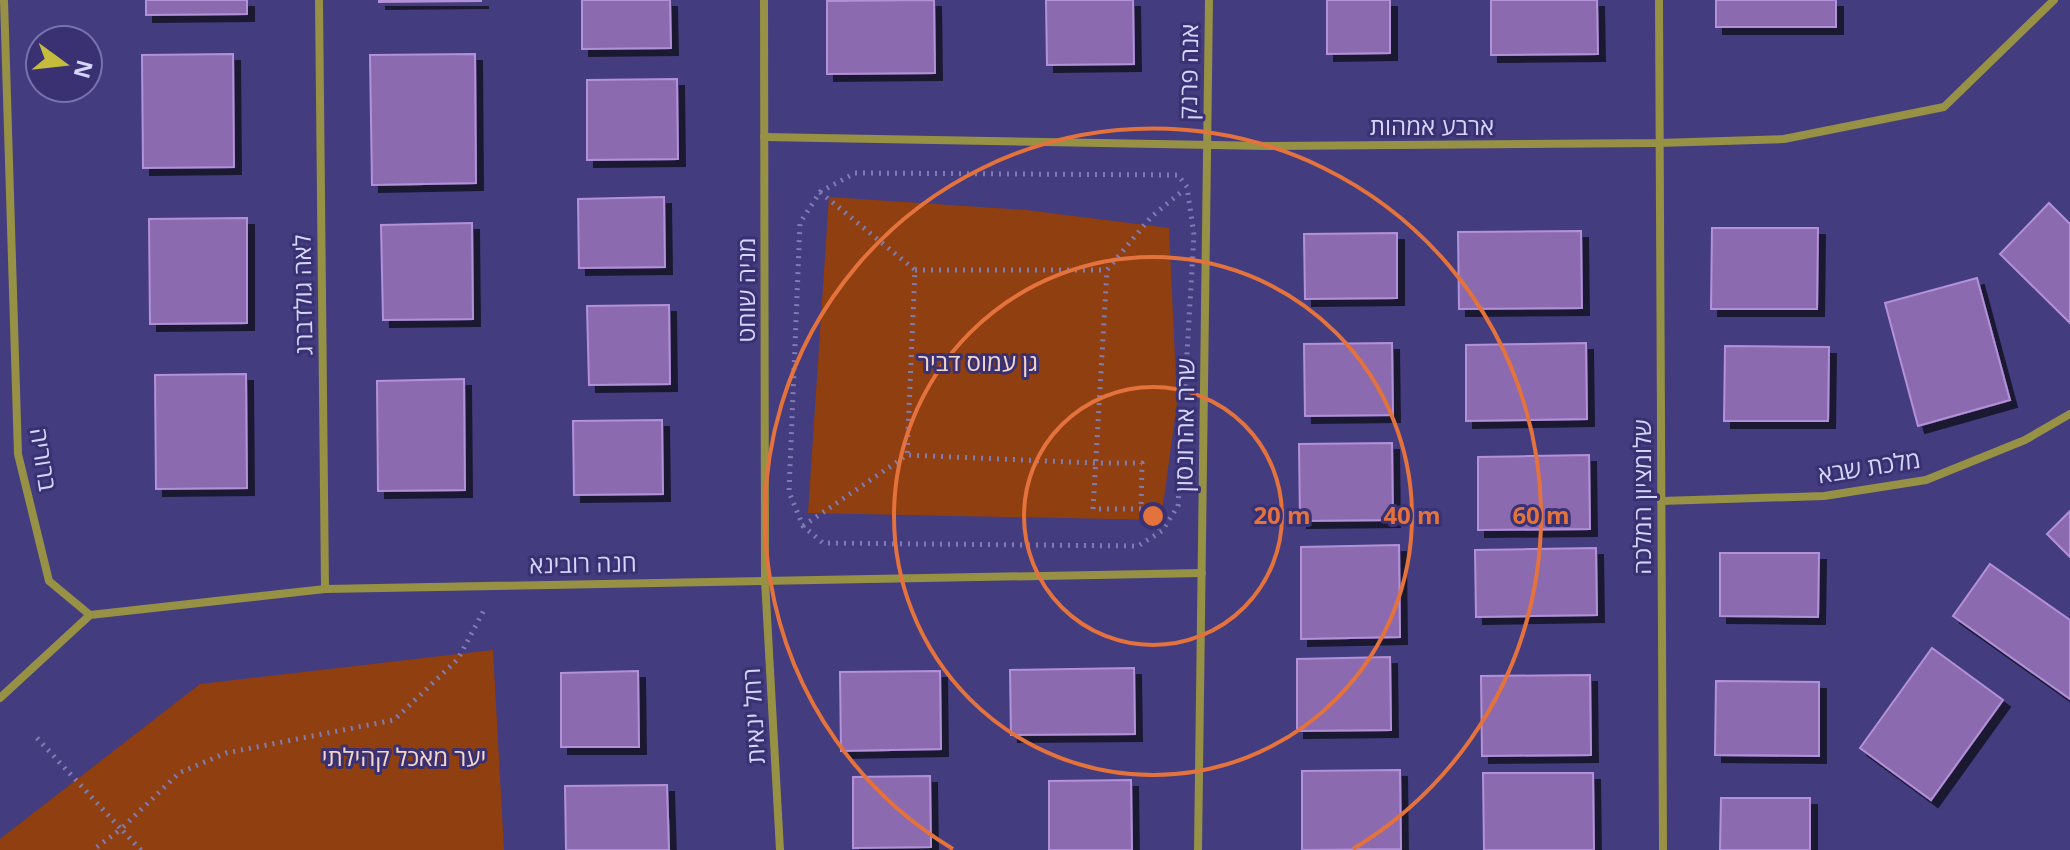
<svg xmlns="http://www.w3.org/2000/svg" width="2070" height="850" viewBox="0 0 2070 850" font-family="'Open Sans','Noto Sans Hebrew',sans-serif">
<style>
.green{fill:#903f10}
.building{fill:#8b6aaf;stroke:#b391d8;stroke-width:2;filter:url(#shadow)}
.lines{fill:none;stroke-linecap:round;stroke-linejoin:round}
.path{stroke:#807cb3;stroke-width:5;stroke-dasharray:2 6;stroke-linecap:butt}
.street{stroke:#969145;stroke-width:8}
.ring{fill:none;stroke:#e4723c;stroke-width:4}
.labels{text-anchor:middle;dominant-baseline:central;stroke-width:6;stroke-linejoin:round;paint-order:stroke}
.street-label{font-size:24px;fill:#d6d6fd;stroke:#393172}
.park-label{font-size:24px;fill:#f3d6c8;stroke:#393172}
.centre{fill:#e4723c;stroke:#393172;stroke-width:4}
.ring-label{font-size:24px;text-anchor:middle;font-weight:bold;fill:#e4723c;stroke:#393172;stroke-width:6;stroke-linejoin:round;paint-order:stroke}
</style>
<defs>
<filter id="shadow"><feDropShadow dx="7" dy="7" stdDeviation="0" flood-color="#0009"/></filter>
</defs>
<rect width="100%" height="100%" fill="#433c7e"/>
<g class="green">
<polygon points="829,197 1026,210 1169,228 1177,403 1161,520 808,513"/>
<polygon points="493,650 504,850 0,850 0,839 200,684"/>
</g>
<g class="building">
<polygon points="146,0 247,0 247,14 146,15"/>
<polygon points="379,0 481,0 481,1 379,2"/>
<polygon points="582,0 670,0 671,48 582,49"/>
<polygon points="934,0 935,73 827,74 827,1"/>
<polygon points="1046,0 1133,0 1134,64 1047,65"/>
<polygon points="1327,0 1390,0 1390,53 1327,54"/>
<polygon points="1491,0 1597,0 1598,54 1491,55"/>
<rect x="1716" y="0" width="120" height="27"/>
<polygon points="233,54 234,167 143,168 142,55"/>
<polygon points="475,54 476,183 372,185 370,55"/>
<polygon points="677,79 678,159 587,160 587,80"/>
<polygon points="664,197 665,267 579,268 578,199"/>
<polygon points="2049,203 2070,224 2070,323 2000,254"/>
<polygon points="247,218 247,323 150,324 149,219"/>
<polygon points="472,223 473,319 383,320 381,225"/>
<polygon points="1712,228 1818,228 1817,309 1711,309"/>
<polygon points="1581,231 1582,308 1459,309 1458,232"/>
<polygon points="1397,233 1397,298 1305,299 1304,234"/>
<polygon points="1977,278 2010,400 1918,426 1885,303"/>
<polygon points="669,305 670,384 589,385 587,306"/>
<polygon points="1392,343 1393,415 1305,416 1304,344"/>
<polygon points="1586,343 1587,419 1466,421 1466,345"/>
<polygon points="1725,346 1829,347 1828,421 1724,421"/>
<polygon points="246,374 247,488 156,489 155,375"/>
<polygon points="464,379 465,490 378,491 377,381"/>
<polygon points="662,420 663,494 574,495 573,421"/>
<polygon points="1392,443 1393,520 1300,521 1299,444"/>
<polygon points="1589,455 1590,529 1478,530 1478,457"/>
<polygon points="2070,511 2070,557 2047,534"/>
<polygon points="1399,545 1400,637 1301,639 1301,547"/>
<polygon points="1596,548 1597,615 1476,617 1475,550"/>
<polygon points="1720,553 1819,553 1818,617 1720,616"/>
<polygon points="1990,564 2070,620 2070,699 1953,616"/>
<polygon points="1932,648 2003,700 1931,800 1860,748"/>
<polygon points="1390,657 1391,730 1297,731 1297,659"/>
<polygon points="1134,668 1135,734 1011,735 1010,670"/>
<polygon points="638,671 639,747 561,747 561,673"/>
<polygon points="940,671 941,749 841,751 840,672"/>
<polygon points="1590,675 1591,755 1482,756 1481,676"/>
<polygon points="1716,681 1819,682 1819,756 1715,755"/>
<polygon points="1400,770 1401,849 1302,850 1302,771"/>
<polygon points="1483,773 1593,773 1594,850 1484,850"/>
<polygon points="930,776 931,847 853,848 853,777"/>
<polygon points="1131,780 1132,850 1049,850 1049,781"/>
<polygon points="667,785 669,850 566,850 565,786"/>
<polygon points="1721,798 1810,798 1810,850 1720,850"/>
</g>
<g class="lines">
<g class="path">
<polygon points="855,173 1178,175 1187,187 1194,235 1178,506 1162,531 1138,546 823,543 803,526 789,492 800,223 820,192"/>
<polyline points="820,192 915,270 907,455"/>
<polyline points="915,270 1107,270"/>
<polyline points="1141,509 1093,509 1107,270 1151,217 1180,193"/>
<polyline points="803,526 907,455 1094,463 1142,463 1141,509 1162,531"/>
<polyline points="37,738 121,829 93,850"/>
<polyline points="141,850 121,829 179,773 226,753 394,720 458,659 484,610"/>
</g>
<g class="street">
<polyline points="4,0 18,454 49,581 90,615"/>
<polyline points="319,0 325,589"/>
<polyline points="764,0 765,580 780,850"/>
<polyline points="1659,0 1663,850"/>
<polyline points="764,137 1269,146 1659,143 1784,139 1944,107 2054,0"/>
<polyline points="1661,501 1824,496 1926,480 2025,440 2070,414"/>
<polyline points="0,698 90,615 325,589 1202,573"/>
<polyline points="1198,850 1209,0"/>
</g>
</g>
<g class="ring">
<circle cx="1153" cy="516" r="129"/>
<circle cx="1153" cy="516" r="259"/>
<path d="M953 849A388 388 0 1 1 1353 849"/>
</g>
<g class="labels">
<g class="street-label">
<text transform="translate(1188 72) rotate(-89)">אנה פרנק</text>
<text x="1432" y="125">ארבע אמהות</text>
<text transform="translate(745 290) rotate(-90)">מניה שוחט</text>
<text transform="translate(302 295) rotate(-91)">לאה גולדברג</text>
<text transform="translate(1184 425) rotate(-89)">שרה אהרונסון</text>
<text transform="translate(44 459) rotate(81)">ברוריה</text>
<text transform="translate(1869 466) rotate(-9)">מלכת שבא</text>
<text transform="translate(1641 497) rotate(-90)">שלומציון המלכה</text>
<text transform="translate(583 563) rotate(-1)">חנה רובינא</text>
<text transform="translate(753 716) rotate(-93)">רחל ינאית</text>
</g>
<g class="park-label">
<text x="978" y="361">גן עמוס דביר</text>
<text x="404" y="756">יער מאכל קהילתי</text>
</g>
</g>
<circle cx="1153" cy="516" r="12" class="centre"/>
<g class="ring-label">
<text x="1282" y="524">20 m</text>
<text x="1412" y="524">40 m</text>
<text x="1541" y="524">60 m</text>
</g>
<g transform="translate(64 64) rotate(105)"><circle r="38" fill="#393172" stroke="#7873aa" stroke-width="2"/>
<path d="M0-6L14 30L0 20L-14 30Z" fill="#c5bc3d"/>
<text y="-12" font-size="22" font-weight="bold" text-anchor="middle" fill="#d6d6fd">N</text>
</g>
</svg>
